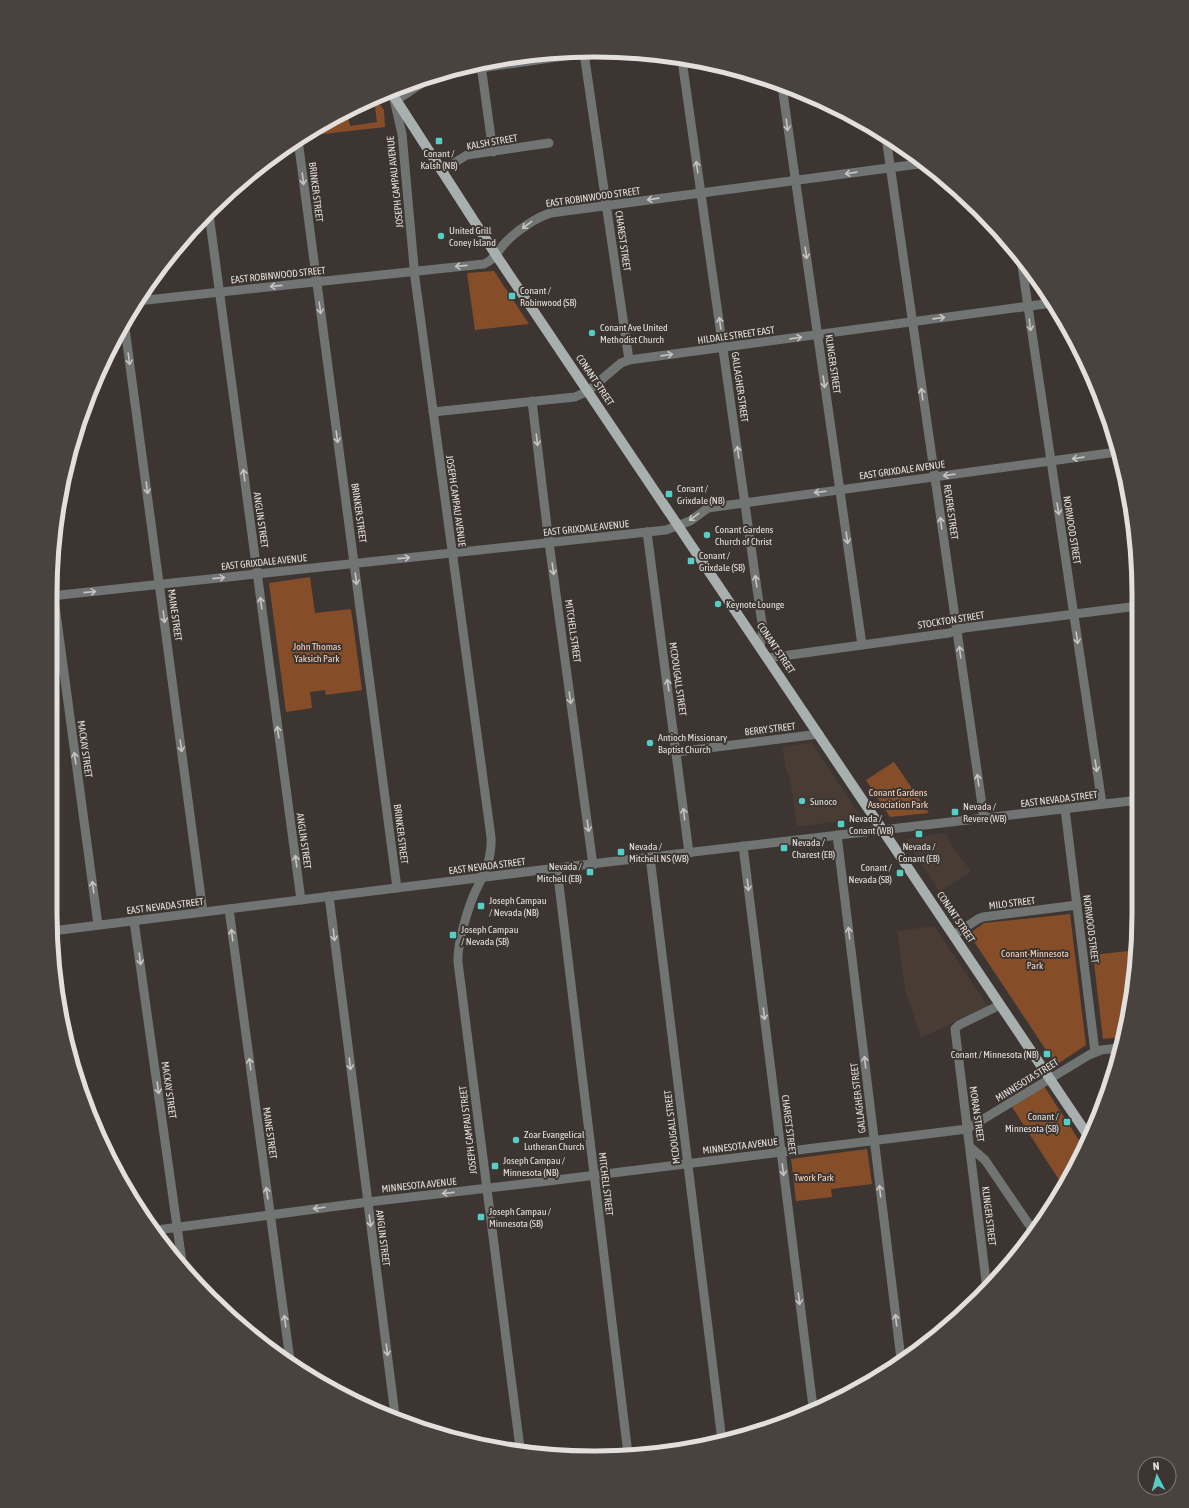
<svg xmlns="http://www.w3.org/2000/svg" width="1189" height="1508" viewBox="0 0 1189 1508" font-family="'Asap Condensed',sans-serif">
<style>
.built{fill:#493c34}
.green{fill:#864e28}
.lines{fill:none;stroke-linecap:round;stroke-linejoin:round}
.minor{stroke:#707473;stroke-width:9}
.major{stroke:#a7b0af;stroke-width:10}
.oneway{stroke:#c6c4c2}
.poi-dot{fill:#55cec5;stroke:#3c3531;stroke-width:1.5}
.labels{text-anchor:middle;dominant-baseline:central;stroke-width:4;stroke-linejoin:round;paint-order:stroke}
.street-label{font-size:10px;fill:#e3dfdc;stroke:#3c3531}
.poi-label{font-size:10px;fill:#e3dfdc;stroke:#3c3531;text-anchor:start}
.park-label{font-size:10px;fill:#fad3bc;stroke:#3c3531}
.rim{fill:none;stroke:#e3dfdc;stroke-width:5}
</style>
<rect width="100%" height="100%" fill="#3c3531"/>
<g class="built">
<polygon points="812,743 862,818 797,827 790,779 786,769 782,747"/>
<polygon points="946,833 952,846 971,871 940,892 905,839"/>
<polygon points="934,926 988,1006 921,1038 905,990 897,931"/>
</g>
<g class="green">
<polygon points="376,99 384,110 385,127 306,136 322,123 347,112 350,126 377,122 374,100"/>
<polygon points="494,271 529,324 475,330 467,273"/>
<polygon points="310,577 315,613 351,609 362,690 326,695 325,690 310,692 312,708 286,712 269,583"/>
<polygon points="894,762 929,813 890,817 866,780"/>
<polygon points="1070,914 1086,1045 1056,1065 969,934 984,923"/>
<polygon points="1128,951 1132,983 1129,1020 1123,1037 1103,1039 1093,955"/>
<polygon points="1044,1086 1084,1148 1063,1186 1012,1107"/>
<polygon points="867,1149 872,1184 831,1189 832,1197 796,1201 791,1159"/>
</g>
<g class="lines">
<g class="minor">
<polyline points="584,53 629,360"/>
<polyline points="682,60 760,610 763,629 760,647"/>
<polyline points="481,65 493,152"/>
<polyline points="446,73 592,52"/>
<polyline points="782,86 862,645"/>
<path d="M394,99L402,134L415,278L491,837C492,859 485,872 476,890C468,907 457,944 458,962L520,1448"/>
<polyline points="395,101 433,76"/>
<polyline points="886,137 984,819"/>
<polyline points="298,140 397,888"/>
<polyline points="441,171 467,155 549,143"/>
<polyline points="209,214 301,900"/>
<polyline points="1021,259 1102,804"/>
<path d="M137,301L484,264C495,260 498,250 506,242C515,232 538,216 551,213L926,163"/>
<polyline points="124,321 203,912"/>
<polyline points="532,401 548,535 593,865"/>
<polyline points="433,412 575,397 588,391 621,363 629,360 1052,303"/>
<polyline points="647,532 689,853"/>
<polyline points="51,576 98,925"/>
<polyline points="51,596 666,530 690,521 708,508 722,506 1117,452"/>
<polyline points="768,658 949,633 964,628 1138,606"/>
<polyline points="677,752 819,734"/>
<polyline points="1065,809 1095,1052"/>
<polyline points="837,835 901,1359"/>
<polyline points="743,846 813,1407"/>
<polyline points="650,857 722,1441"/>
<polyline points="557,868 628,1454"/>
<polyline points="329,896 395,1415"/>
<polyline points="229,909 290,1360"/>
<polyline points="134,921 182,1262"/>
<polyline points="52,931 557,868 1139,800"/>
<polyline points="954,935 978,919 983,917 1077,905"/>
<polyline points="970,1147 985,1160 1034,1232"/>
<polyline points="157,1230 368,1202 548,1181 967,1129 1089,1055 1101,1050 1120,1048"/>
<polyline points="987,1289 955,1029 959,1025 1000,1005"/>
</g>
<polyline class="major" points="391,92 496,255 1089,1137"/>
</g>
<defs><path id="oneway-shaft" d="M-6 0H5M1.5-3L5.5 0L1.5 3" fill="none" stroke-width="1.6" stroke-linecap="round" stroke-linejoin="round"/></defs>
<g class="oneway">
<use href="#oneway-shaft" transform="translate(787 125) rotate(82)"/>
<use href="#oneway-shaft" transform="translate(697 167) rotate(-98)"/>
<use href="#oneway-shaft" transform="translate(851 173) rotate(172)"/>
<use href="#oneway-shaft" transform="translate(303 179) rotate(83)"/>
<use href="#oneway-shaft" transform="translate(653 199) rotate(172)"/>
<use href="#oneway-shaft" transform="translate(527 225) rotate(143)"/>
<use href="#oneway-shaft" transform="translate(806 253) rotate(82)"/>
<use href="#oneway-shaft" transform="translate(461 266) rotate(174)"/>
<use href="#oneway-shaft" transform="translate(276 286) rotate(174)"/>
<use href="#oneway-shaft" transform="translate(320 308) rotate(82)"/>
<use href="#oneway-shaft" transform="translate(939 318) rotate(-8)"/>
<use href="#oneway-shaft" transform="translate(720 323) rotate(-98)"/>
<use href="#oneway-shaft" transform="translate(1030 325) rotate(82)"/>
<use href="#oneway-shaft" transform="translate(796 338) rotate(-8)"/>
<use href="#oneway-shaft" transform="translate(667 355) rotate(-8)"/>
<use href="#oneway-shaft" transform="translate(129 359) rotate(82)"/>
<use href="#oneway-shaft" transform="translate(824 382) rotate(82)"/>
<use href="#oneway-shaft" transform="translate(922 394) rotate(-98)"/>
<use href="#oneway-shaft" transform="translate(337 437) rotate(82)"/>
<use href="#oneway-shaft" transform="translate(537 440) rotate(83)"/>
<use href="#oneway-shaft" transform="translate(738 452) rotate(-98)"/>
<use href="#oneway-shaft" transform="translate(1078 458) rotate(172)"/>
<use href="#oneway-shaft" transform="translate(244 475) rotate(-98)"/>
<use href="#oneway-shaft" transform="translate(949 475) rotate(172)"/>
<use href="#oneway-shaft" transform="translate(147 488) rotate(82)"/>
<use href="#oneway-shaft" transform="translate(820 492) rotate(173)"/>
<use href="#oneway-shaft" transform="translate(1058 509) rotate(81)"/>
<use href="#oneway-shaft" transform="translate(694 517) rotate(143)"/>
<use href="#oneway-shaft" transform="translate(941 523) rotate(-98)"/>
<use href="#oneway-shaft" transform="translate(847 538) rotate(82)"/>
<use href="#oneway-shaft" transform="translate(404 558) rotate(-6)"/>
<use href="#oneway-shaft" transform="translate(553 569) rotate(82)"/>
<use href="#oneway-shaft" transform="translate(219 578) rotate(-6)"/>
<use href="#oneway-shaft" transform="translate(356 579) rotate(83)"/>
<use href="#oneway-shaft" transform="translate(756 581) rotate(-98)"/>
<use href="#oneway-shaft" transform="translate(90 592) rotate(-6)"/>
<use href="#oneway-shaft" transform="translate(261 603) rotate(-98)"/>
<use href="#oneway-shaft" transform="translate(164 617) rotate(82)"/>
<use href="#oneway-shaft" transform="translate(1077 638) rotate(82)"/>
<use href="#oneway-shaft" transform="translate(960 652) rotate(-98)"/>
<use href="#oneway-shaft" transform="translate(668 685) rotate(-98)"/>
<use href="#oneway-shaft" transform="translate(570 698) rotate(82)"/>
<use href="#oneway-shaft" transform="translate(278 732) rotate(-98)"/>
<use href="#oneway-shaft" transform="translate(181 746) rotate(82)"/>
<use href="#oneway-shaft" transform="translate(75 758) rotate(-98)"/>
<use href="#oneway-shaft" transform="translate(1096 766) rotate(81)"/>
<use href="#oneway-shaft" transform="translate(978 780) rotate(-98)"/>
<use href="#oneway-shaft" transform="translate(684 814) rotate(-97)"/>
<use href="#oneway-shaft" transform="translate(588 826) rotate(82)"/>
<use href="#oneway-shaft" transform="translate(296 861) rotate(-98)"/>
<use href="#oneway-shaft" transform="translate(748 885) rotate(83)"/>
<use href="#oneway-shaft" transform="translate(93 887) rotate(-98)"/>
<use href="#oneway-shaft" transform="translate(849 933) rotate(-97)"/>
<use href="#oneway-shaft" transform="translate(232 935) rotate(-98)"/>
<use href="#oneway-shaft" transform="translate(334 935) rotate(83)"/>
<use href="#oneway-shaft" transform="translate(140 959) rotate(82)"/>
<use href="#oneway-shaft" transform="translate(764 1014) rotate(83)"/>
<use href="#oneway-shaft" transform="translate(865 1062) rotate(-97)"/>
<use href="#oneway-shaft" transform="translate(250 1064) rotate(-98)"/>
<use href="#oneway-shaft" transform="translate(350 1064) rotate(83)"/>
<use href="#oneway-shaft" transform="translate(158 1088) rotate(82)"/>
<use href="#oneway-shaft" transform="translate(783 1170) rotate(83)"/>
<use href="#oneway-shaft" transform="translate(880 1191) rotate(-97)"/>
<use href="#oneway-shaft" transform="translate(267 1193) rotate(-98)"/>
<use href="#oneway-shaft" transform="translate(448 1193) rotate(174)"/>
<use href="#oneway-shaft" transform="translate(319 1208) rotate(173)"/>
<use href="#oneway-shaft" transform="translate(370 1221) rotate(83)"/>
<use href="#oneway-shaft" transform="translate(799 1299) rotate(83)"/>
<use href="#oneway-shaft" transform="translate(896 1320) rotate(-97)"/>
<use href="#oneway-shaft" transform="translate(285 1321) rotate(-98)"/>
<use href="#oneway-shaft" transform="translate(387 1350) rotate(83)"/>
</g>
<g class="poi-dot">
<rect x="435" y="137" width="8" height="8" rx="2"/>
<circle cx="441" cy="236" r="4"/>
<rect x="508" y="292" width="8" height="8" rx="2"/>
<circle cx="592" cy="333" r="4"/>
<rect x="665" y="490" width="8" height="8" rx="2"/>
<circle cx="707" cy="535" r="4"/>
<rect x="687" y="557" width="8" height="8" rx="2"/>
<circle cx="718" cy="604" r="4"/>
<circle cx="650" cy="743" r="4"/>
<circle cx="802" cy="801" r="4"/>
<rect x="951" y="808" width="8" height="8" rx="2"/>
<rect x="837" y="820" width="8" height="8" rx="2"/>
<rect x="915" y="830" width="8" height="8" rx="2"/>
<rect x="780" y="844" width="8" height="8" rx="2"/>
<rect x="617" y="848" width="8" height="8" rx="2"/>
<rect x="586" y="868" width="8" height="8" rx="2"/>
<rect x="896" y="869" width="8" height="8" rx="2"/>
<rect x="477" y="902" width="8" height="8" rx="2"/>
<rect x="449" y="931" width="8" height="8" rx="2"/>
<rect x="1043" y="1050" width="8" height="8" rx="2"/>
<rect x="1063" y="1118" width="8" height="8" rx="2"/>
<circle cx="516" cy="1140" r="4"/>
<rect x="491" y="1162" width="8" height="8" rx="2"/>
<rect x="477" y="1213" width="8" height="8" rx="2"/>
</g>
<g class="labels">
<g class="street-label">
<text transform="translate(492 142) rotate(-10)">KALSH STREET</text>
<text transform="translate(395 182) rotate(-96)">JOSEPH CAMPAU AVENUE</text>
<text transform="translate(316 192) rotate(83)">BRINKER STREET</text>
<text transform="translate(593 197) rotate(-8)">EAST ROBINWOOD STREET</text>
<text transform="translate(623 241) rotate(82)">CHAREST STREET</text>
<text transform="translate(278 275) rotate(-6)">EAST ROBINWOOD STREET</text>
<text transform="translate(736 335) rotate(-8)">HILDALE STREET EAST</text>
<text transform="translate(833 364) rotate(82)">KLINGER STREET</text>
<text transform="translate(595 380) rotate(56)">CONANT STREET</text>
<text transform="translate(740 387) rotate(82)">GALLAGHER STREET</text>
<text transform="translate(902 470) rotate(-8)">EAST GRIXDALE AVENUE</text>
<text transform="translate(456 501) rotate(82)">JOSEPH CAMPAU AVENUE</text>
<text transform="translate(951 512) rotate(82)">REVERE STREET</text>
<text transform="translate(359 513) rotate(82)">BRINKER STREET</text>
<text transform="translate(261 520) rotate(82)">ANGLIN STREET</text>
<text transform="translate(586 528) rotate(-6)">EAST GRIXDALE AVENUE</text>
<text transform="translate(1072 530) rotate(81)">NORWOOD STREET</text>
<text transform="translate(264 562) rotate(-6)">EAST GRIXDALE AVENUE</text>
<text transform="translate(175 615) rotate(82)">MAINE STREET</text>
<text transform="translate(951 620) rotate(-9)">STOCKTON STREET</text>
<text transform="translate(573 631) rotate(82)">MITCHELL STREET</text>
<text transform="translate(776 648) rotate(56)">CONANT STREET</text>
<text transform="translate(678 679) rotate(82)">MCDOUGALL STREET</text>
<text transform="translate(770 729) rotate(-7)">BERRY STREET</text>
<text transform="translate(85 749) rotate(82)">MACKAY STREET</text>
<text transform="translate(1059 799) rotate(-7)">EAST NEVADA STREET</text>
<text transform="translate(401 834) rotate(83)">BRINKER STREET</text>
<text transform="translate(304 841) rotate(82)">ANGLIN STREET</text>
<text transform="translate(487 866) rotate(-7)">EAST NEVADA STREET</text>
<text transform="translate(1012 903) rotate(-7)">MILO STREET</text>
<text transform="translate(165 906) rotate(-7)">EAST NEVADA STREET</text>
<text transform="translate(956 917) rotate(56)">CONANT STREET</text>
<text transform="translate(1091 929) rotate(83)">NORWOOD STREET</text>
<text transform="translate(1027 1080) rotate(-32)">MINNESOTA STREET</text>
<text transform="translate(169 1090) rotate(82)">MACKAY STREET</text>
<text transform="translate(858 1098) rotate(-97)">GALLAGHER STREET</text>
<text transform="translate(977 1114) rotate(82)">MORAN STREET</text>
<text transform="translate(789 1125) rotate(83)">CHAREST STREET</text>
<text transform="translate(672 1127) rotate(-97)">MCDOUGALL STREET</text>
<text transform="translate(468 1130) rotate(-97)">JOSEPH CAMPAU STREET</text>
<text transform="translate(270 1133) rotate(82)">MAINE STREET</text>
<text transform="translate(740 1146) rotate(-7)">MINNESOTA AVENUE</text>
<text transform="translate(606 1184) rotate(83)">MITCHELL STREET</text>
<text transform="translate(419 1185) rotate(-6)">MINNESOTA AVENUE</text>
<text transform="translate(989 1216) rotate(83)">KLINGER STREET</text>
<text transform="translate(383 1238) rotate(83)">ANGLIN STREET</text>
</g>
<g class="poi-label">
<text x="439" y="153" text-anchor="middle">Conant /<tspan x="439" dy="12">Kalsh (NB)</tspan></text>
<text x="449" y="230">United Grill<tspan x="449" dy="12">Coney Island</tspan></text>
<text x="520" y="290">Conant /<tspan x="520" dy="12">Robinwood (SB)</tspan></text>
<text x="600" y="327">Conant Ave United<tspan x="600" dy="12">Methodist Church</tspan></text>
<text x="677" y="488">Conant /<tspan x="677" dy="12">Grixdale (NB)</tspan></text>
<text x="715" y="529">Conant Gardens<tspan x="715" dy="12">Church of Christ</tspan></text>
<text x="699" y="555">Conant /<tspan x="699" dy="12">Grixdale (SB)</tspan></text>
<text x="726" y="604">Keynote Lounge</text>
<text x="658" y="737">Antioch Missionary<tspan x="658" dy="12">Baptist Church</tspan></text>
<text x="810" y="801">Sunoco</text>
<text x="963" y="806">Nevada /<tspan x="963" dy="12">Revere (WB)</tspan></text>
<text x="849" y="818">Nevada /<tspan x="849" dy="12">Conant (WB)</tspan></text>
<text x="792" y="842">Nevada /<tspan x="792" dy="12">Charest (EB)</tspan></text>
<text x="629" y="846">Nevada /<tspan x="629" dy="12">Mitchell NS (WB)</tspan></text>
<text x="919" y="846" text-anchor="middle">Nevada /<tspan x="919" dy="12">Conant (EB)</tspan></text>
<text x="582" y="866" text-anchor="end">Nevada /<tspan x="582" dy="12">Mitchell (EB)</tspan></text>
<text x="892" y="867" text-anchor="end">Conant /<tspan x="892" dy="12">Nevada (SB)</tspan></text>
<text x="489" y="900">Joseph Campau<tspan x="489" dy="12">/ Nevada (NB)</tspan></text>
<text x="461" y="929">Joseph Campau<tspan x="461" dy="12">/ Nevada (SB)</tspan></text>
<text x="1039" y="1054" text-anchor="end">Conant / Minnesota (NB)</text>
<text x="1059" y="1116" text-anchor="end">Conant /<tspan x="1059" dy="12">Minnesota (SB)</tspan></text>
<text x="524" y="1134">Zoar Evangelical<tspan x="524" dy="12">Lutheran Church</tspan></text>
<text x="503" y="1160">Joseph Campau /<tspan x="503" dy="12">Minnesota (NB)</tspan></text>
<text x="489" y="1211">Joseph Campau /<tspan x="489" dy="12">Minnesota (SB)</tspan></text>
</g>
<g class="park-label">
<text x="317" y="646">John Thomas<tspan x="317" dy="12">Yaksich Park</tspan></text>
<text x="898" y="792">Conant Gardens<tspan x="898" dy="12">Association Park</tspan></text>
<text x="1035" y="953">Conant-Minnesota<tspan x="1035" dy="12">Park</tspan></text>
<text x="814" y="1177">Twork Park</text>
</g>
</g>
<path d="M0 0H1189V1508H0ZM594 57H595A537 537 0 0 1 1132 594V914A537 537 0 0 1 595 1451H594A537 537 0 0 1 57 914V594A537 537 0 0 1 594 57Z" fill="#49433f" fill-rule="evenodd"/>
<path class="rim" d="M594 57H595A537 537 0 0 1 1132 594V914A537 537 0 0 1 595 1451H594A537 537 0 0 1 57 914V594A537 537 0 0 1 594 57Z"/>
<g transform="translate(1157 1476) rotate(354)"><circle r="19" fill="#3c3531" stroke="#7f7975"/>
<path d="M0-3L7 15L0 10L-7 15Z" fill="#55cec5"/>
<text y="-6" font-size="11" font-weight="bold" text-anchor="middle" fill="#e3dfdc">N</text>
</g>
</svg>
